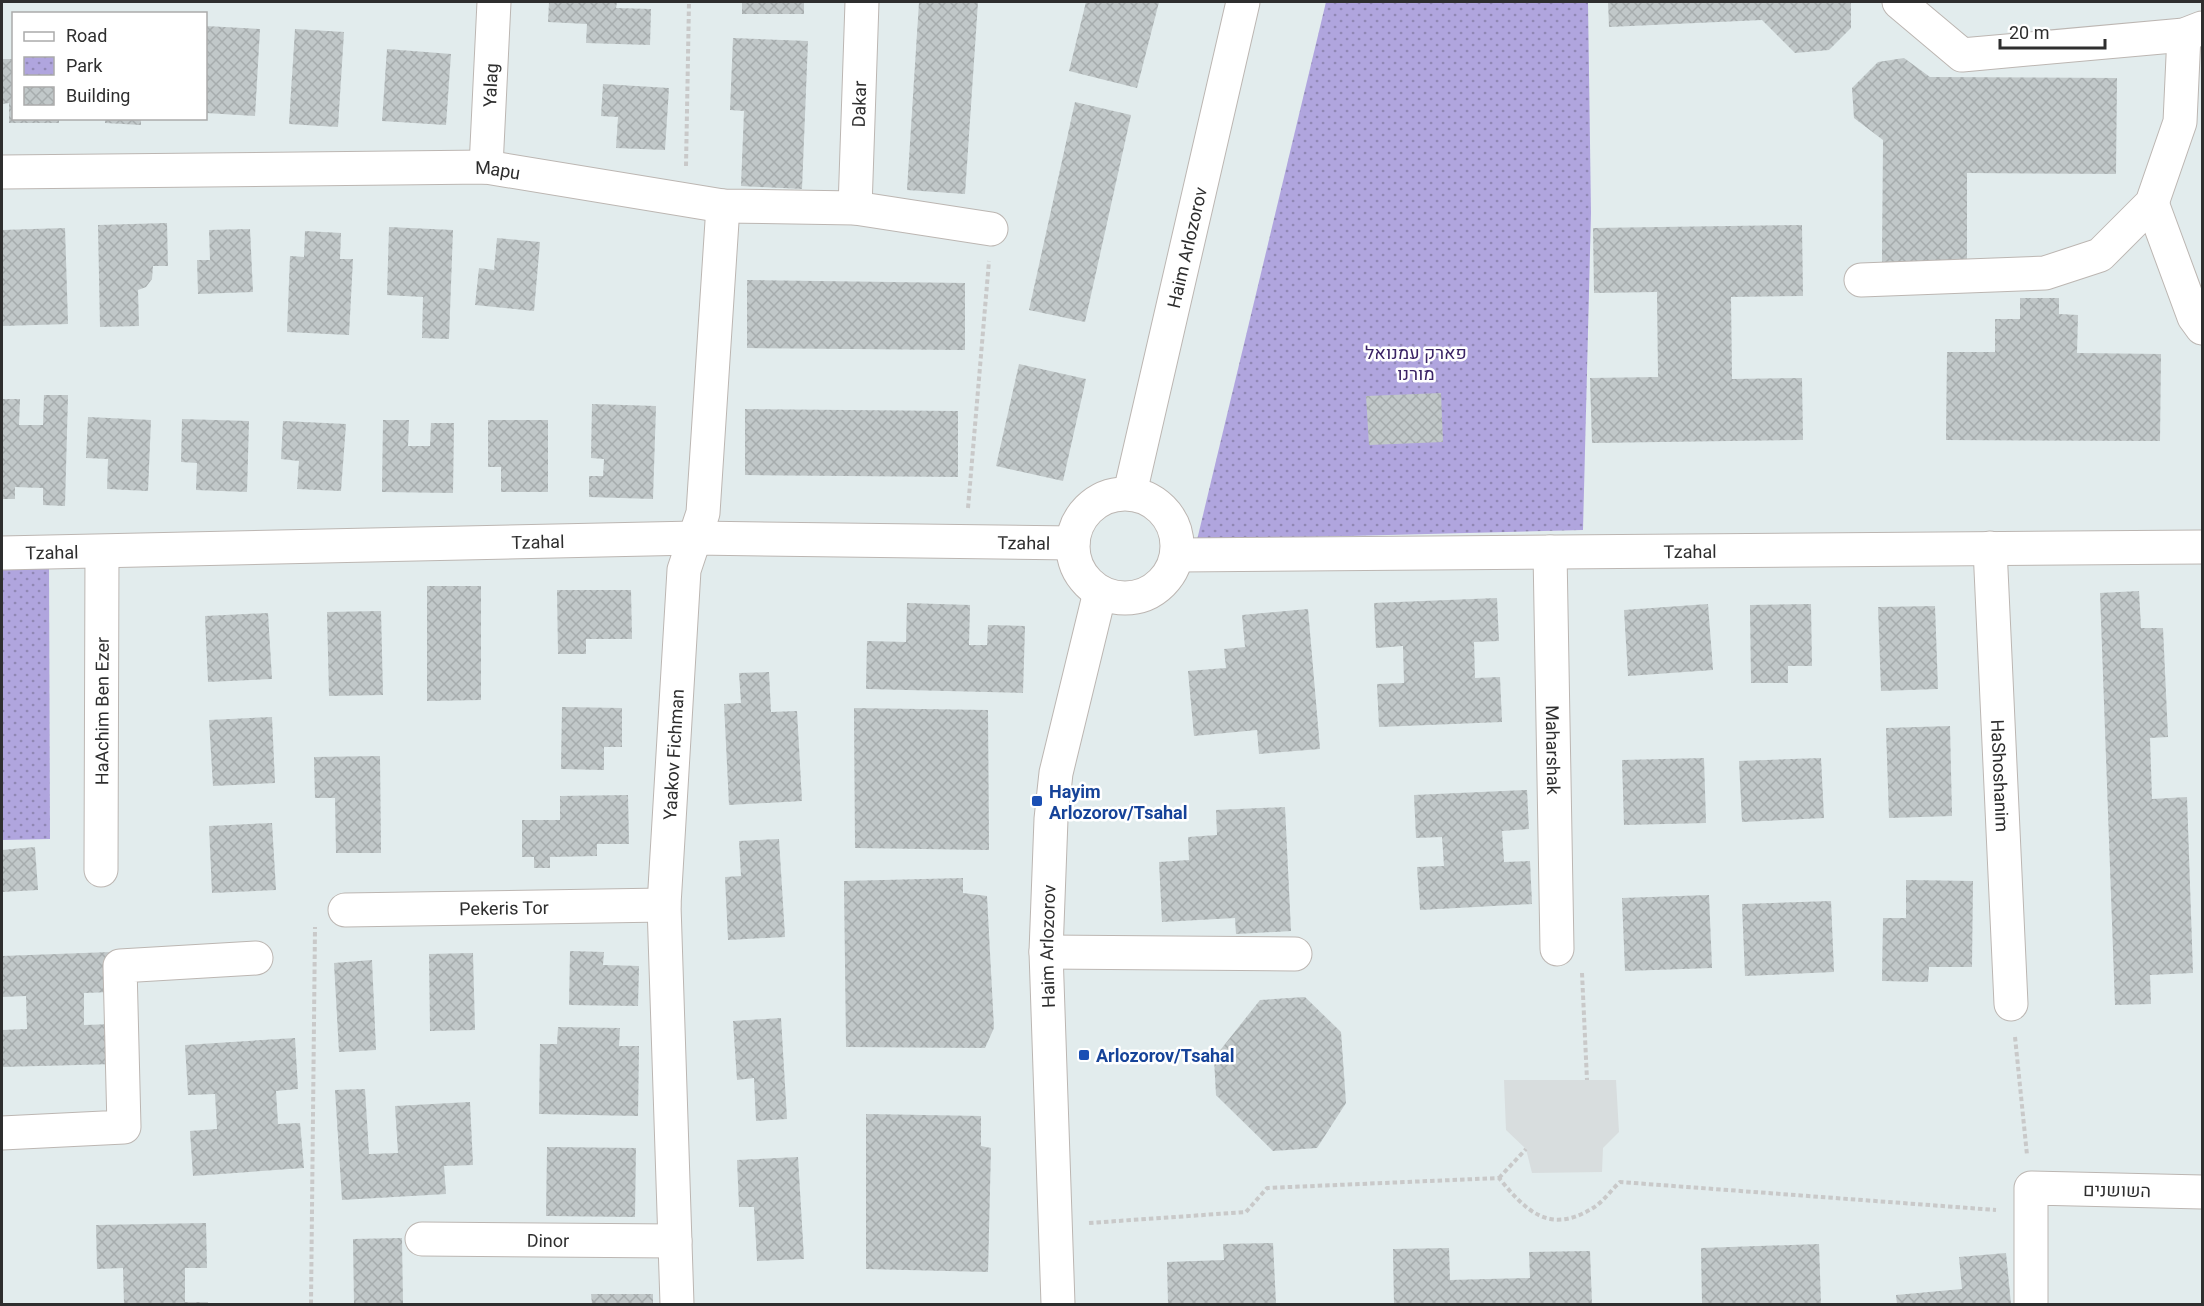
<svg xmlns="http://www.w3.org/2000/svg" width="2204" height="1306" viewBox="0 0 2204 1306" font-family="Roboto,Heebo,sans-serif">
<style>
.park{fill:url(#park-dots)}
.plaza{fill:#d8ddde}
.building{fill:url(#building-cross-hatch)}
.lines{fill:none;stroke-linecap:round;stroke-linejoin:round}
.minor-casing{stroke:#bcb6b2;stroke-width:35}
.path{stroke:#c9c9c9;stroke-width:4;stroke-dasharray:4.5 3;stroke-linecap:butt}
.minor{stroke:#fff;stroke-width:33}
.transit-dot{fill:#1a4fb4;stroke:#fff;stroke-width:2}
.labels{text-anchor:middle;dominant-baseline:central;stroke-width:5;stroke-linejoin:round;paint-order:stroke}
.street-label{font-size:18px;fill:#2e2e2e;stroke:#fff}
.park-label{font-size:18px;fill:#3a2365;stroke:#fff}
.transit-label{font-size:18px;font-weight:bold;fill:#164399;stroke:#fff;text-anchor:start}
</style>
<defs>
<pattern id="park-dots" width="8" height="8" patternUnits="userSpaceOnUse" patternTransform="scale(1.5)"><rect width="8" height="8" fill="#b0a5de"/><path d="M2 2h.1M6 6h.1" fill="none" stroke="#9087b4" stroke-width="1.8" stroke-linecap="round"/></pattern>
<pattern id="building-cross-hatch" width="8" height="8" patternUnits="userSpaceOnUse" patternTransform="scale(1.5)"><rect width="8" height="8" fill="#c1c8c9"/><path d="M0 0l8 8M0 8l8-8" fill="none" stroke="#a6acad"/></pattern>
</defs>
<rect width="100%" height="100%" fill="#e2eced"/>
<g class="park">
<polygon points="1326,2 1588,2 1591,213 1583,530 1197,540"/>
<polygon points="49,561 50,839 2,840 2,562"/>
</g>
<polygon class="plaza" points="1504,1080 1616,1080 1619,1132 1603,1148 1602,1172 1532,1173 1526,1149 1506,1130"/>
<g class="building">
<polygon points="549,2 617,2 616,8 651,9 650,45 586,43 587,24 548,22"/>
<rect x="742" y="2" width="62" height="12"/>
<polygon points="919,2 978,2 965,194 907,190"/>
<polygon points="1086,2 1159,2 1137,88 1069,71"/>
<polygon points="1608,2 1851,2 1851,28 1829,50 1795,53 1762,20 1609,27"/>
<polygon points="206,26 260,29 255,116 206,113"/>
<polygon points="295,29 344,32 338,127 289,124"/>
<polygon points="733,38 808,41 802,189 741,186 744,111 730,110"/>
<polygon points="387,49 451,54 446,125 382,121"/>
<polygon points="1904,58 1930,77 2117,78 2116,174 1967,173 1967,264 1882,263 1883,140 1854,118 1852,88 1878,62"/>
<polygon points="2,59 14,59 14,118 59,118 59,123 9,123 9,103 2,104"/>
<polygon points="603,84 669,88 665,150 616,148 618,117 601,116"/>
<polygon points="1075,102 1131,115 1085,322 1029,310"/>
<polygon points="105,118 141,118 141,125 105,123"/>
<polygon points="167,223 168,266 153,266 152,279 146,287 138,290 139,326 100,327 98,225"/>
<polygon points="1802,225 1803,296 1731,297 1732,379 1802,378 1803,440 1592,443 1590,378 1658,377 1657,292 1594,293 1593,228"/>
<polygon points="389,227 453,230 449,339 422,338 423,297 387,295"/>
<polygon points="65,228 68,324 2,326 2,230"/>
<polygon points="250,229 253,292 198,294 197,260 210,260 209,230"/>
<polygon points="305,231 341,233 340,259 353,259 349,335 287,332 290,256 304,257"/>
<polygon points="497,238 540,242 534,311 475,305 479,268 494,270"/>
<polygon points="747,280 965,283 965,350 747,348"/>
<polygon points="2020,298 2059,298 2059,314 2078,315 2077,353 2161,354 2160,441 1946,440 1947,352 1995,352 1995,319 2020,319"/>
<polygon points="1019,364 1086,379 1063,481 996,466"/>
<polygon points="1441,393 1443,442 1369,445 1366,396"/>
<polygon points="44,395 68,395 65,506 43,505 43,488 15,487 15,499 2,499 2,399 20,399 19,425 43,425"/>
<polygon points="592,404 656,406 653,499 589,497 589,476 603,476 604,459 591,458"/>
<polygon points="745,409 958,411 958,477 745,475"/>
<polygon points="88,417 151,420 148,491 107,489 108,459 86,458"/>
<polygon points="182,419 249,421 247,492 196,490 197,463 181,462"/>
<polygon points="383,420 409,420 408,446 430,446 431,423 454,423 453,493 382,492"/>
<polygon points="488,420 548,420 548,492 501,492 501,467 488,467"/>
<polygon points="283,421 346,424 341,491 297,489 299,461 281,459"/>
<polygon points="427,586 481,586 481,700 427,701"/>
<polygon points="557,590 631,590 632,639 586,639 586,654 558,654"/>
<polygon points="2139,591 2141,628 2163,628 2168,737 2150,738 2152,799 2187,797 2193,973 2150,975 2151,1004 2115,1005 2100,593"/>
<polygon points="1497,598 1499,641 1474,642 1475,678 1500,677 1502,722 1379,727 1377,684 1404,683 1403,646 1376,648 1374,603"/>
<polygon points="907,603 970,605 969,645 987,645 988,625 1025,626 1023,693 866,689 867,641 906,642"/>
<polygon points="1708,604 1713,670 1628,676 1624,610"/>
<polygon points="1811,604 1812,666 1788,666 1788,683 1751,683 1750,605"/>
<polygon points="1935,606 1938,689 1881,691 1878,607"/>
<polygon points="1308,609 1320,749 1259,754 1257,730 1194,736 1188,671 1226,668 1224,649 1245,647 1242,615"/>
<polygon points="381,611 383,695 329,696 327,612"/>
<polygon points="268,613 272,679 208,682 205,616"/>
<polygon points="769,672 771,712 797,711 802,801 729,805 724,704 741,703 739,673"/>
<polygon points="562,707 622,708 622,747 604,747 604,770 561,769"/>
<polygon points="854,708 988,710 989,850 855,848"/>
<polygon points="272,717 275,783 213,786 209,720"/>
<polygon points="1950,726 1952,816 1889,818 1886,728"/>
<polygon points="380,756 381,853 336,853 335,798 315,798 314,757"/>
<polygon points="1704,758 1706,823 1624,825 1622,760"/>
<polygon points="1821,758 1824,818 1742,822 1739,761"/>
<polygon points="1527,790 1529,829 1502,831 1504,862 1530,861 1532,904 1420,910 1417,867 1444,866 1442,837 1416,838 1414,795"/>
<polygon points="628,795 629,844 597,844 597,856 550,857 550,868 534,868 534,857 522,857 522,820 560,820 560,796"/>
<polygon points="1285,807 1291,931 1236,934 1235,918 1162,922 1159,862 1189,860 1188,837 1217,835 1216,810"/>
<polygon points="272,823 276,890 212,893 209,826"/>
<polygon points="779,839 785,937 728,940 725,877 741,876 739,841"/>
<polygon points="35,847 38,890 2,892 2,850"/>
<polygon points="963,878 963,893 987,896 994,1028 985,1048 846,1047 844,881"/>
<polygon points="1906,880 1973,881 1972,967 1929,967 1928,982 1882,981 1883,918 1906,918"/>
<polygon points="1709,895 1712,968 1625,971 1622,898"/>
<polygon points="1831,901 1834,972 1745,976 1742,904"/>
<polygon points="570,951 604,952 603,965 639,966 638,1006 569,1005"/>
<polygon points="111,952 113,992 84,993 84,1025 115,1024 116,1064 2,1067 2,1030 27,1029 26,996 2,997 2,956"/>
<polygon points="473,953 475,1030 430,1031 429,954"/>
<polygon points="372,960 376,1050 339,1052 334,963"/>
<polygon points="1305,997 1341,1032 1346,1103 1317,1148 1273,1151 1216,1095 1214,1058 1260,1000"/>
<polygon points="781,1018 787,1119 756,1121 754,1078 737,1080 733,1021"/>
<polygon points="558,1027 620,1028 619,1046 639,1046 638,1116 539,1114 540,1044 557,1044"/>
<polygon points="295,1038 298,1089 276,1091 278,1124 300,1123 304,1168 193,1176 190,1131 217,1129 215,1094 188,1095 185,1045"/>
<polygon points="365,1089 369,1154 398,1153 395,1106 470,1102 473,1165 444,1166 446,1194 342,1200 335,1090"/>
<polygon points="866,1114 981,1116 981,1146 991,1148 988,1272 866,1269"/>
<polygon points="547,1147 636,1148 635,1217 546,1216"/>
<polygon points="798,1157 804,1259 757,1261 754,1207 739,1207 737,1160"/>
<polygon points="206,1223 207,1268 185,1268 185,1302 208,1302 208,1304 124,1304 123,1268 97,1269 96,1225"/>
<polygon points="402,1238 403,1304 354,1304 353,1239"/>
<polygon points="1273,1243 1276,1304 1168,1304 1167,1262 1224,1260 1223,1244"/>
<polygon points="1819,1244 1821,1304 1702,1304 1701,1248"/>
<polygon points="1449,1248 1450,1280 1530,1278 1529,1252 1590,1251 1592,1304 1394,1304 1393,1249"/>
<polygon points="2006,1253 2011,1304 1897,1304 1896,1295 1962,1289 1959,1257"/>
<polygon points="591,1294 653,1294 653,1304 592,1304"/>
</g>
<g class="lines">
<defs>
<g id="minor">
<polyline points="1899,2 1962,55 2184,35 2202,28"/>
<path id="s1" d="M486,167L494,2"/>
<path id="s2" d="M2,172L486,167L723,206L855,208L991,229"/>
<polyline points="2152,203 2194,317 2202,328"/>
<path id="s3" d="M855,208L862,2"/>
<polyline points="1861,280 2045,273 2100,255 2152,203 2180,122 2184,35"/>
<path id="s4" d="M1130,493L1243,2"/>
<circle cx="1125" cy="546" r="52"/>
<path id="s5" d="M1990,548L2011,1004"/>
<path id="s6" d="M1550,552L1557,949"/>
<path id="s7" d="M2,553L695,538L1073,543"/>
<path id="s8" d="M1178,555L2202,547"/>
<path id="s9" d="M101,870L102,552"/>
<path id="s10" d="M345,910L664,905"/>
<polyline points="1046,952 1295,954"/>
<polyline points="2,1133 124,1127 120,966 256,958"/>
<path id="s11" d="M422,1239L675,1241"/>
<path id="s12" d="M677,1304L664,905L684,570L703,513L723,206"/>
<path id="s13" d="M1058,1304L1046,952L1051,819L1056,773L1100,592"/>
<polyline points="2031,1304 2031,1188 2202,1192"/>
</g>
</defs>
<use href="#minor" class="minor-casing"/>
<g class="path">
<polyline points="686,166 689,2"/>
<polyline points="968,508 989,261"/>
<polyline points="1582,973 1587,1080"/>
<polyline points="2015,1037 2027,1155"/>
<polyline points="1499,1178 1526,1149"/>
<path d="M1089,1223L1246,1212L1267,1188L1499,1178C1526,1211 1549,1235 1593,1208C1603,1202 1611,1190 1620,1182L1996,1210"/>
<polyline points="311,1304 315,927"/>
</g>
<use href="#minor" class="minor"/>
</g>
<g class="transit-dot">
<rect x="1031" y="795" width="12" height="12" rx="3"/>
<rect x="1078" y="1049" width="12" height="12" rx="3"/>
</g>
<g class="labels">
<g class="street-label">
<text stroke="none"><textPath href="#s1" startOffset="82">Yalag</textPath></text>
<text stroke="none"><textPath href="#s3" startOffset="104">Dakar</textPath></text>
<text stroke="none"><textPath href="#s2" startOffset="496">Mapu</textPath></text>
<text stroke="none"><textPath href="#s4" startOffset="252">Haim Arlozorov</textPath></text>
<text stroke="none"><textPath href="#s7" startOffset="536">Tzahal</textPath></text>
<text stroke="none"><textPath href="#s7" startOffset="1022">Tzahal</textPath></text>
<text stroke="none"><textPath href="#s8" startOffset="512">Tzahal</textPath></text>
<text stroke="none"><textPath href="#s7" startOffset="50">Tzahal</textPath></text>
<text stroke="none"><textPath href="#s9" startOffset="159">HaAchim Ben Ezer</textPath></text>
<text stroke="none"><textPath href="#s6" startOffset="198">Maharshak</textPath></text>
<text stroke="none"><textPath href="#s12" startOffset="550">Yaakov Fichman</textPath></text>
<text stroke="none"><textPath href="#s5" startOffset="228">HaShoshanim</textPath></text>
<text stroke="none"><textPath href="#s10" startOffset="159">Pekeris Tor</textPath></text>
<text stroke="none"><textPath href="#s13" startOffset="358">Haim Arlozorov</textPath></text>
<text transform="translate(2117 1190) rotate(1)">השושנים</text>
<text stroke="none"><textPath href="#s11" startOffset="126">Dinor</textPath></text>
</g>
<g class="park-label">
<text x="1416" y="352">פארק עמנואל<tspan x="1416" dy="21">מורנו</tspan></text>
</g>
<g class="transit-label">
<text x="1049" y="791">Hayim<tspan x="1049" dy="21">Arlozorov/Tsahal</tspan></text>
<text x="1096" y="1055">Arlozorov/Tsahal</text>
</g>
</g>
<rect width="2204" height="1306" fill="none" stroke="#2e2e2e" stroke-width="6"/>
<rect x="12" y="12" width="195" height="108" fill="#ffffff" stroke="#ababab" stroke-width="1.5"/>
<rect x="24" y="32" width="30" height="9" fill="#ffffff" stroke="#ababab" stroke-width="1.5"/>
<text x="66" y="42" font-size="18" fill="#2e2e2e">Road</text>
<rect x="24" y="57" width="30" height="18" fill="url(#park-dots)" stroke="#ababab" stroke-width="1.5"/>
<text x="66" y="72" font-size="18" fill="#2e2e2e">Park</text>
<rect x="24" y="87" width="30" height="18" fill="url(#building-cross-hatch)" stroke="#ababab" stroke-width="1.5"/>
<text x="66" y="102" font-size="18" fill="#2e2e2e">Building</text>
<path d="M2000 39v9h105v-9" fill="none" stroke="#2e2e2e" stroke-width="3"/>
<text x="2009" y="39" font-size="18" fill="#2e2e2e" stroke="#ffffff" stroke-width="4.5" paint-order="stroke">20 m</text>
</svg>
